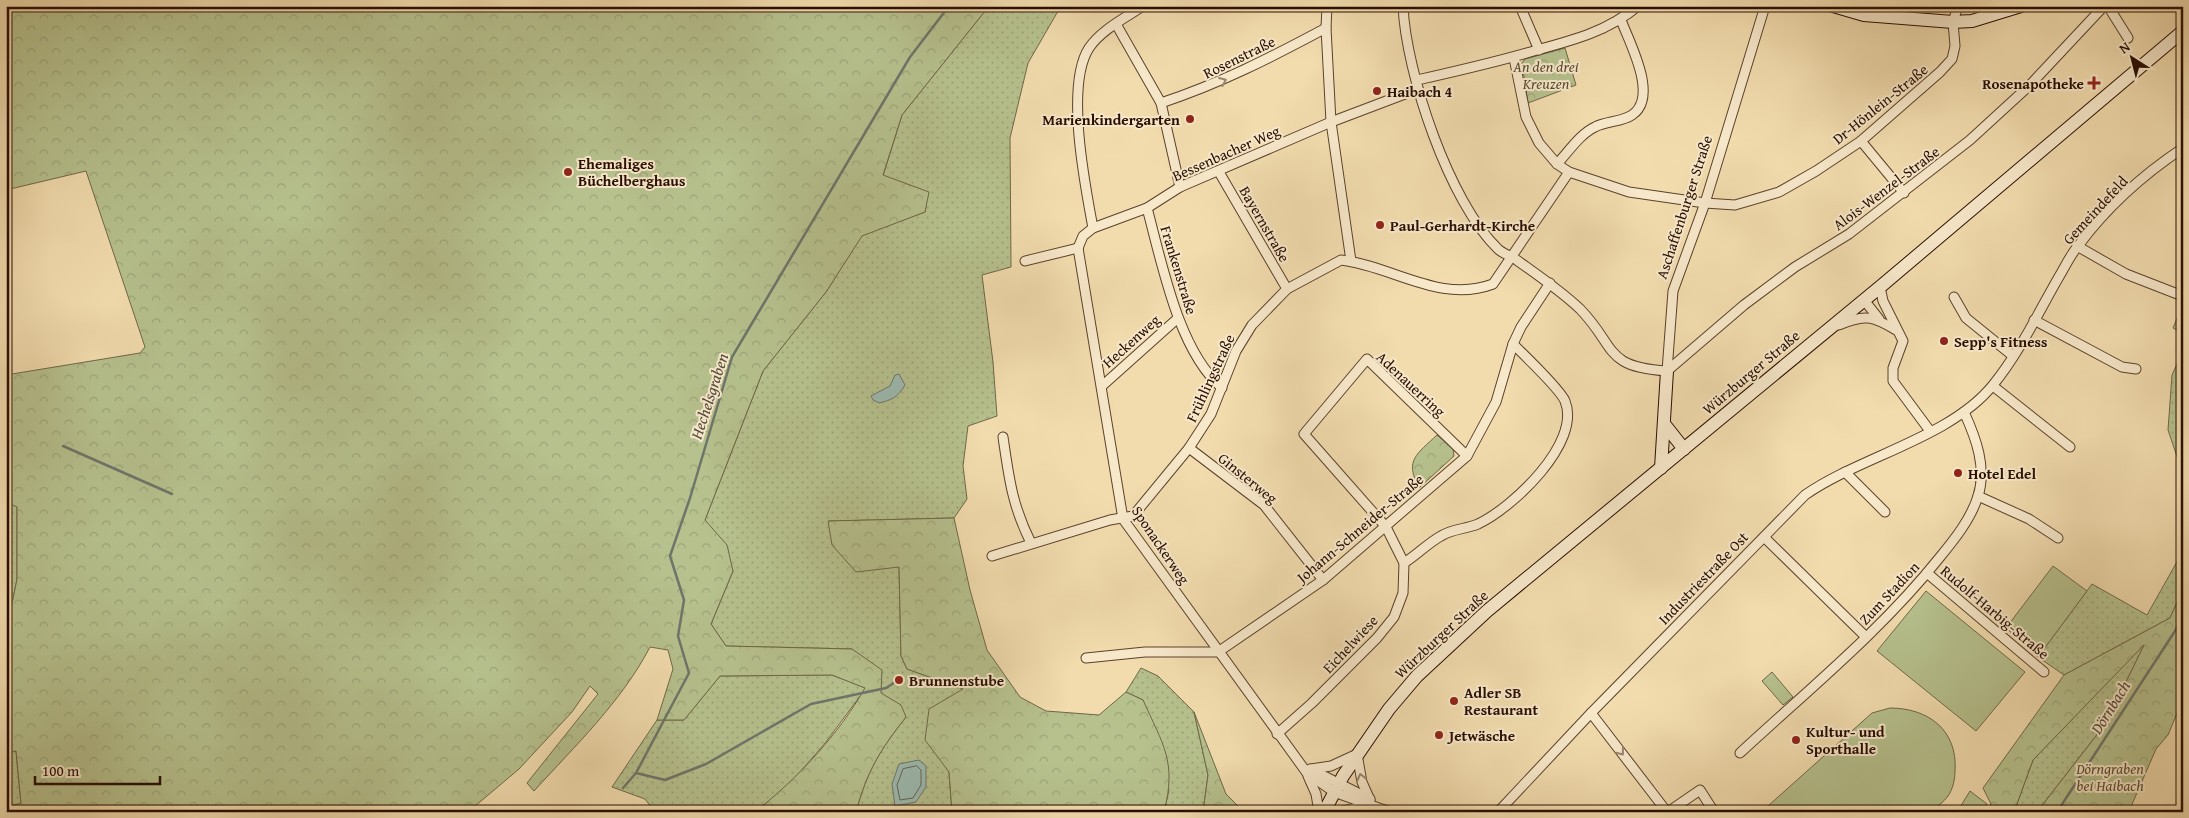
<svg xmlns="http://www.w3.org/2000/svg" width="2189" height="818" viewBox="0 0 2189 818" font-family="'Gentium Book Plus',serif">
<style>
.grass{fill:url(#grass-dots);stroke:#6f6748}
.forest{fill:url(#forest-crowns);stroke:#6f6748}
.garden{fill:#b6c18e;stroke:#6f6748}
.water{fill:#9cbab0;stroke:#6e756a}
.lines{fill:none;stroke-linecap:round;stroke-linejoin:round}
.shore{stroke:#626458;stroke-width:1}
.stream{stroke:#6e756a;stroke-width:2.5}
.street-casing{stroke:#5a412c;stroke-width:11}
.secondary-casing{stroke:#280d01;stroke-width:14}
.street{stroke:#f7e8ca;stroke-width:9}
.secondary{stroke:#f7e8ca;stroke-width:12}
.oneway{stroke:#9a8570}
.poi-dot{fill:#8f2418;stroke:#f7e8ca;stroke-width:2}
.labels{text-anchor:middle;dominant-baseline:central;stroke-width:4;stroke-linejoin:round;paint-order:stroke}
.street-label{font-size:15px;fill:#280d01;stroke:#f7e8ca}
.park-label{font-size:15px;font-style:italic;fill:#5a4c32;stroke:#f7e8ca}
.poi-label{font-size:15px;font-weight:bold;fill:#280d01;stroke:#f7e8ca;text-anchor:start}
.water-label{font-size:16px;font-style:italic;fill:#514a3e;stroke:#f7e8ca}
</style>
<defs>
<pattern id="grass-dots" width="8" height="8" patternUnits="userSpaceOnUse" patternTransform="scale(1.25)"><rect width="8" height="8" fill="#b6c18e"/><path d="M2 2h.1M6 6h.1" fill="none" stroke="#9ca579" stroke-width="1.8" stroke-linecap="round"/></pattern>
<pattern id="forest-crowns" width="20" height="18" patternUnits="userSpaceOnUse" patternTransform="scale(1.25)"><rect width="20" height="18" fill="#b6c18e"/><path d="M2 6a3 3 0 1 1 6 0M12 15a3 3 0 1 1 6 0" fill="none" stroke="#9ca579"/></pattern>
</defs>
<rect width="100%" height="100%" fill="#f2dcae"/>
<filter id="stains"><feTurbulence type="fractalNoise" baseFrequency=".004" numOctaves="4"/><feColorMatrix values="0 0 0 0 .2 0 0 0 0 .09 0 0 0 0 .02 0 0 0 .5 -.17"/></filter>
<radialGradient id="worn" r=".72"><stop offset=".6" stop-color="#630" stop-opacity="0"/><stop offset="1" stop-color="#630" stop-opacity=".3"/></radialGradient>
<g class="grass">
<path d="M989,6H1061L1028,63L1010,138L1011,267L982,275L993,362L997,416L968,426L963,466L967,499L954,518L829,521L899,567L901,656L907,669L964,689L941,758L949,772L952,812H856C867,771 880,750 906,717L881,694L852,649L726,646L711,624L733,571L705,520L763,371L826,292L862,235L925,212L928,192L883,176L902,115Z"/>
<polygon points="2183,351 2183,474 2168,430 2172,375"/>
<polygon points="6,502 17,506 17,579 6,634"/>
<polygon points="2183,551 2183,589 2170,618 2064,675 2038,657 2092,584 2147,615"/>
<polygon points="2145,643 2106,723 2037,812 2014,812 2033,760"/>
<polygon points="1141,668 1158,676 1194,712 1208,775 1203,812 1164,812 1169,790 1143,700 1126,692"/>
<polygon points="832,675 866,688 826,742 787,787 755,812 655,812 645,799 612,787 657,720 684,720 720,676"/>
<polygon points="16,751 21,804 6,807 6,753"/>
</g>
<g class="forest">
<path d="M6,6H989L902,115L883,175L929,192L925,212L862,236L826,292L763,371L705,520L727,545L733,571L711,624L726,646L852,649L882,670L881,693L901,705L906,717C880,750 867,771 856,812H755C798,778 838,735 865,688L832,675L720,676L684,720H657L673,669L668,650L650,647C622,701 575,746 534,791L527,783L598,694L590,686L572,712L519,769L468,812H6V807L21,803L16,751L6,753V634L17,579V507L6,502V375L140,353L145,347L86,171L6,190Z"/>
<polygon points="1565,48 1576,85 1528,103 1522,63 1525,59"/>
<polygon points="2183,304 2183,333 2173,328"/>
<path d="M1437,435L1453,449L1454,456L1419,488C1404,460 1417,454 1437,435Z"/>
<path d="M954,518L970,590L987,650L1020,697L1046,711L1099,715L1126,692L1143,700C1163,745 1177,761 1164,812H952L949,772L925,740L929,709L963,689L907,669L901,656L899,567L856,572L832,545L828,521Z"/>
<polygon points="2183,589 2183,699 2168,735 2156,749 2130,809 2127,812 2037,812 2106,723 2144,645 2033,760 2014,812 1987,812 1991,804 1983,788 2064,675 2170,618"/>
<polygon points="1194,712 1226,794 1244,812 1203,812 1208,775"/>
</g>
<g class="garden">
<polygon points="2053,566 2087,591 2038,657 2006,628"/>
<polygon points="1926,591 2025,672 1976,731 1877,651"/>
<polygon points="1772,672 1793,697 1783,705 1762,681"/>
<path d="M1890,708C1928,708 1958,730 1955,771C1955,779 1953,789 1948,796C1944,802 1936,807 1931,812H1767L1768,806L1872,713Z"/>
<polygon points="1970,791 1987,804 1982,812 1957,812"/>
</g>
<g class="water">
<path d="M899,374L905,385C898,397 892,400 879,403L873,400L871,396L890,386L895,375Z"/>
<polygon points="919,760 926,766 926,787 916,802 895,806 892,784 899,764"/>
</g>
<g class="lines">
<polygon class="shore" points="917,766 921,770 921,785 913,798 900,800 897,785 903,769"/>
<g class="stream">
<polyline points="63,446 172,494"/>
<polyline points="636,773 665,780 706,764 811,704 886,688 897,681"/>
<polyline points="623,788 636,773 689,673 678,636 684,600 670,556 690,498 732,357 910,57 949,6"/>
<polyline points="892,812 895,806"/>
<polyline points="2057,812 2175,631 2183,614"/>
</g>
<defs>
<g id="street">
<polyline points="1327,6 1326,28 1331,122 1351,261"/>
<path d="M1403,6C1406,73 1449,202 1498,249C1503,254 1512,256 1518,261C1539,276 1561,291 1580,309C1617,347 1603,367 1667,371"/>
<polyline points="1520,6 1539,50"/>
<polyline points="2108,6 2128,38"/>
<polyline points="1116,24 1161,103 1180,187"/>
<polyline points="1514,58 1526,117 1539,143 1557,164 1569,172 1629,192 1705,203 1735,205 1779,192 1816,171 1861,141 1940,72 1952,59 1955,46 1953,22 1958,6"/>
<path d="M1417,80C1457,71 1497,62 1537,50C1574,40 1608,31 1638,6"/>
<path d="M1161,103C1221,83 1270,58 1326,28"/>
<polyline points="1861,141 1904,193"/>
<path d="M1557,164C1569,151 1580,134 1595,127C1606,121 1622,122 1632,115C1659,97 1630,44 1621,20"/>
<polyline points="1219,172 1287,289"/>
<path d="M1147,208C1162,263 1178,350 1222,388"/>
<path d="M1093,228C1085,185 1065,85 1089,48C1101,30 1125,18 1143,6"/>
<polyline points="2077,246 2126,274 2180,295"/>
<polyline points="1078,248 1123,519 1307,773 1334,792 1390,812"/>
<polyline points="1078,248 1083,236 1093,228 1147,208 1180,187 1331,122 1418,89"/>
<polyline points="1025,261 1078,248"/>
<polyline points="1880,287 1883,301 1903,341 1893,368 1893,381 1930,431"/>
<polyline points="1954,297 1966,318 2013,356"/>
<polyline points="1864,300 1879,319"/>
<polyline points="2034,320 2122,367 2136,369"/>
<path d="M1839,325C1864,314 1873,316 1896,330"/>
<polyline points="1667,371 1744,305 1795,267 1849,234 1970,140 2030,85 2104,6"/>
<polyline points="1667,371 1673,291 1705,203 1765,6"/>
<polyline points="1102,386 1178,318"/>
<polyline points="1993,386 2070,447"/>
<path d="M1003,437C1009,478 1012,505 1031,543"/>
<polyline points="1189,448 1264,505 1323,580"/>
<polyline points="1845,472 1885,512"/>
<polyline points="1978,496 2029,519 2058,538"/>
<polyline points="1764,537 1866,637"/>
<path d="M992,556L1110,520L1133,516L1189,448L1211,414L1236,351L1252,325L1287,289L1341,260C1393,266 1440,304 1493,284L1569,172"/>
<path d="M1404,563C1417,555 1428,543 1441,536C1452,529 1466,529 1478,524C1512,508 1582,443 1565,401C1560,389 1524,355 1513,344"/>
<polyline points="1927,573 2044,672"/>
<polyline points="1086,658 1145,652 1218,652 1323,580 1467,456 1496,402 1513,344 1521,327 1550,283"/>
<polyline points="1591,713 1667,812"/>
<polyline points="1277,734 1312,703 1377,638 1394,617 1403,593 1404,563 1386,527 1304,434 1367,359 1467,456"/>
<path d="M1740,753C1808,690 1882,630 1940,557C1954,540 1971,519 1978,496C1987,468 1976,438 1964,412"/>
<polyline points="1310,769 1370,799"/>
<polyline points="1311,769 1331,766 1357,754 1362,782 1370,800"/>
<polyline points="1308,776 1316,794 1319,812"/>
<polyline points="1338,812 1364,806"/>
<path d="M1498,812L1591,713L1805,495C1861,456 1950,438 1993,385C2020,352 2039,311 2060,275C2066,265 2071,254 2078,246C2106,208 2144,174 2183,148"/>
<polyline points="1668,812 1700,790 1714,812"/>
</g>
<g id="secondary">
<polyline points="1833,6 1864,15 1953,22 1972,21 2021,6"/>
<polyline points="1665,425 1684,449"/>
<polyline points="1661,468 1667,371"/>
<polyline points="1324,812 1343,776 1389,709 1417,676 1487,611 1880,287 2183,31"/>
</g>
</defs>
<use href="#street" class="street-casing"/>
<use href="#secondary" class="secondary-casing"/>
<use href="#street" class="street"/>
<use href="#secondary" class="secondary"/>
</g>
<defs><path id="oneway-chevron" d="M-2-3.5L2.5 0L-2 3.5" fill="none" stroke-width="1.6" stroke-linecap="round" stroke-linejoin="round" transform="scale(1.25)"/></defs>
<g class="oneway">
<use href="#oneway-chevron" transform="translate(1223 81) rotate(-23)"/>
<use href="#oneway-chevron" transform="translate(1621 752) rotate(52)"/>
<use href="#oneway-chevron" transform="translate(1361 777) rotate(-104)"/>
</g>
<g class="poi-dot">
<path d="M2091.5 75.5h5v5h5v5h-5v5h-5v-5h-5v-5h5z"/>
<circle cx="1377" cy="91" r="5"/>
<circle cx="1190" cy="119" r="5"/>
<circle cx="568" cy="172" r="5"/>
<circle cx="1380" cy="225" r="5"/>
<circle cx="1944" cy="341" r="5"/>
<circle cx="1958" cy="473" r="5"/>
<circle cx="899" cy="680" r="5"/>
<circle cx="1454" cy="701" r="5"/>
<circle cx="1439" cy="735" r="5"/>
<circle cx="1796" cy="740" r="5"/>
</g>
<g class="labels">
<g class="street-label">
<text transform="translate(1239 57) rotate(-26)">Rosenstraße</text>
<text transform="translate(1880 104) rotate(-39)">Dr-Hönlein-Straße</text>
<text transform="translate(1226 153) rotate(-24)">Bessenbacher Weg</text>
<text transform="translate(1886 188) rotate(-37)">Alois-Wenzel-Straße</text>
<text transform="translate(1684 207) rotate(-72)">Aschaffenburger Straße</text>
<text transform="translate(2095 210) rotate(-47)">Gemeindefeld</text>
<text transform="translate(1265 224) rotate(60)">Bayernstraße</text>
<text transform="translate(1179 270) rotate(73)">Frankenstraße</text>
<text transform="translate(1131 341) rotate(-42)">Heckenweg</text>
<text transform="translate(1751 372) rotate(-40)">Würzburger Straße</text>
<text transform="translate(1210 378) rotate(-65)">Frühlingstraße</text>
<text transform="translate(1411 384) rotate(43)">Adenauerring</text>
<text transform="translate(1248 478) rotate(39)">Ginsterweg</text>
<text transform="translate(1360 528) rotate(-40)">Johann-Schneider-Straße</text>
<text transform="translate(1161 545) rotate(56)">Sponackerweg</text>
<text transform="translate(1703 578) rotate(-46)">Industriestraße Ost</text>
<text transform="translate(1889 593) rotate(-47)">Zum Stadion</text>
<text transform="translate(1995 612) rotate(40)">Rudolf-Harbig-Straße</text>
<text transform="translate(1441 634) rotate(-43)">Würzburger Straße</text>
<text transform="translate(1350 644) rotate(-47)">Eichelwiese</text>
</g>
<g class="park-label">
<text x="1546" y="66">An den drei<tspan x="1546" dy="17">Kreuzen</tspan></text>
<text x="2110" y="768">Dörngraben<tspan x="2110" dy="17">bei Haibach</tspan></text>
</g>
<g class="poi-label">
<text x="2084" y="83" text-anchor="end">Rosenapotheke</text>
<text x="1387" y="91">Haibach 4</text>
<text x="1180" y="119" text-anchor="end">Marienkindergarten</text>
<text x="578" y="163">Ehemaliges<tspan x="578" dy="17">Büchelberghaus</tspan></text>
<text x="1390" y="225">Paul-Gerhardt-Kirche</text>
<text x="1954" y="341">Sepp's Fitness</text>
<text x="1968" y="473">Hotel Edel</text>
<text x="909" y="680">Brunnenstube</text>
<text x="1464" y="692">Adler SB<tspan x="1464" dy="17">Restaurant</tspan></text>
<text x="1806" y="731">Kultur- und<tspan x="1806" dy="17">Sporthalle</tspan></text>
<text x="1449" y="735">Jetwäsche</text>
</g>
<g class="water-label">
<text transform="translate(709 396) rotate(-72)">Hechelsgraben</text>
<text transform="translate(2110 707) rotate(-58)">Dörnbach</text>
</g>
</g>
<rect width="2189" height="818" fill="none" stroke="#f2dcae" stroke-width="25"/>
<rect x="8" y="8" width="2174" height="803" fill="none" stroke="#280d01" stroke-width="2.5"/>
<rect x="12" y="12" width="2164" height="793" fill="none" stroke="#280d01"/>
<g transform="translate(2132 58) rotate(324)" stroke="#f7e8ca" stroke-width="4" paint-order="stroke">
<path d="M0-4L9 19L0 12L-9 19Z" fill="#280d01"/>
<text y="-8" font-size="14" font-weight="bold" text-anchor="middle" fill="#280d01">N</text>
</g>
<path d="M35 776v8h125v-8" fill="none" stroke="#280d01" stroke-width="2.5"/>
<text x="42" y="776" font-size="15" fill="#280d01" stroke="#f7e8ca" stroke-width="4" paint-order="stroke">100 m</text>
<rect width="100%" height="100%" filter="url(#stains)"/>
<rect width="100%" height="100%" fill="url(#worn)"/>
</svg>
